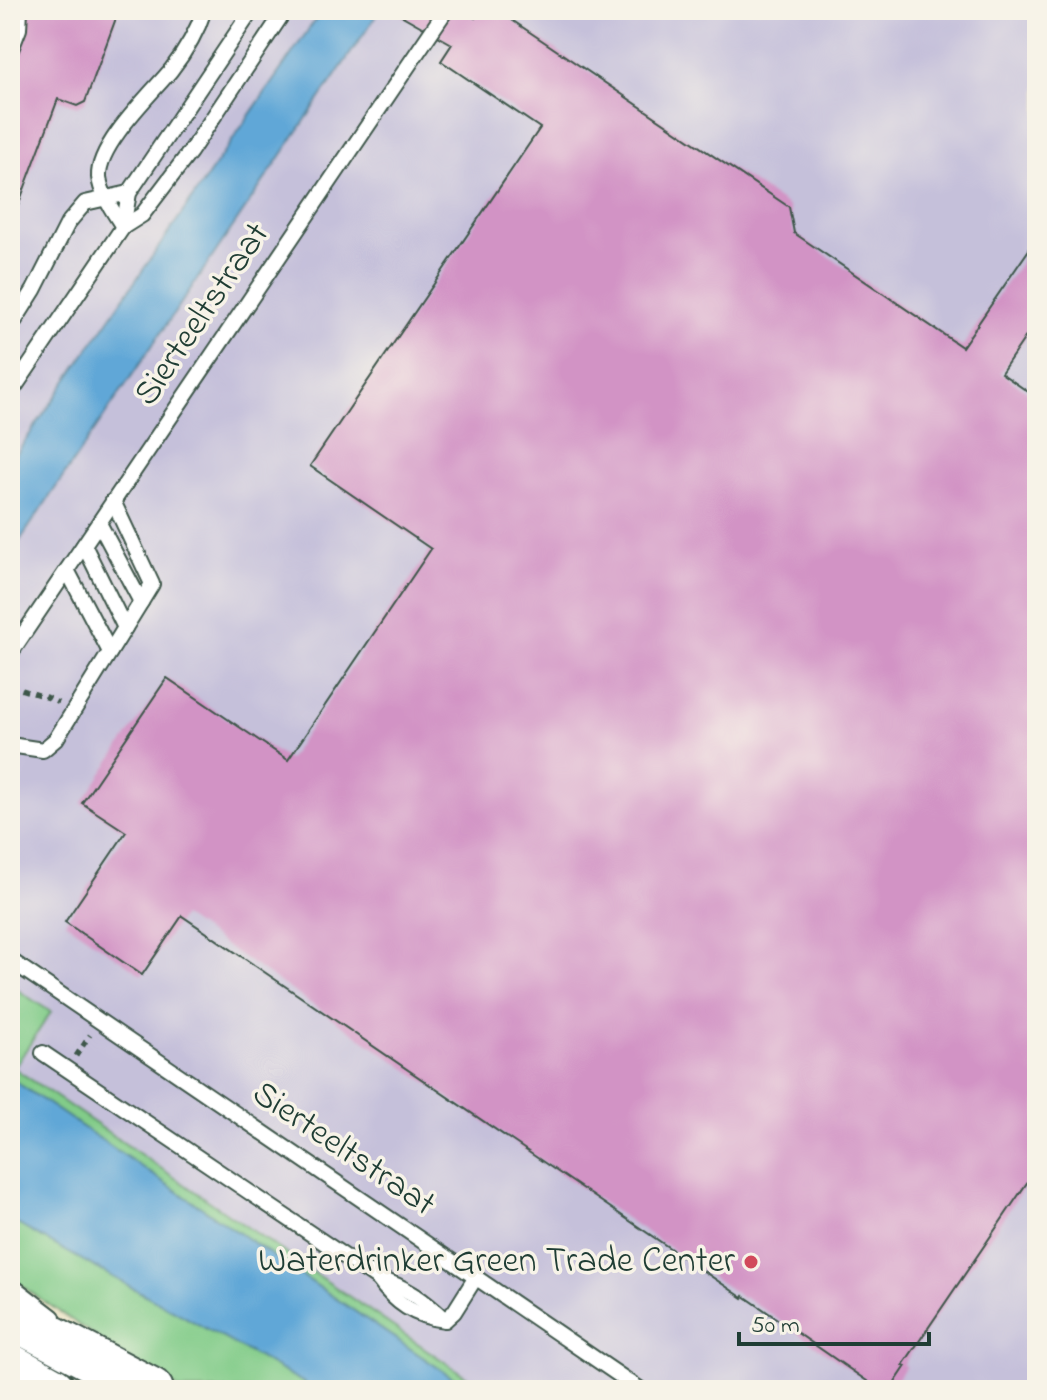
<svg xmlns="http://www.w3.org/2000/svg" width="1047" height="1400" viewBox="0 0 1047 1400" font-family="'Indie Flower',sans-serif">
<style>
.industrial{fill:#c5c0da}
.green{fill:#82cc89;stroke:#50845e;stroke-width:2}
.water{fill:#61a7d7;stroke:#407286;stroke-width:2}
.building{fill:#d293c5}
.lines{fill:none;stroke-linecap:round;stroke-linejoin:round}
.lane-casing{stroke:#3e564a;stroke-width:18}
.primary-casing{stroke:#3e564a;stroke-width:48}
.highway-casing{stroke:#3e564a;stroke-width:48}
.path{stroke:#3e564a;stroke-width:5;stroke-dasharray:6 6;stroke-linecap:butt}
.lane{stroke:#fff;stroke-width:14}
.primary{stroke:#fff;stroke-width:44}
.highway{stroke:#fff;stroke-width:44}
.poi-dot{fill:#d1495b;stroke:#f7f3e8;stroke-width:3}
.labels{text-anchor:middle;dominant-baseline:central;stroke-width:7;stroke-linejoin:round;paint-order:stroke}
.street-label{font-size:36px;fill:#1f3d34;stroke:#f7f3e8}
.poi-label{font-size:36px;fill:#1f3d34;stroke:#f7f3e8;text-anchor:end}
</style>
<rect width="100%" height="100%" fill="#f7f3e8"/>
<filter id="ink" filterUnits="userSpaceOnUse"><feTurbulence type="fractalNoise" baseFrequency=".0125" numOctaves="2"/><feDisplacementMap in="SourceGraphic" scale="16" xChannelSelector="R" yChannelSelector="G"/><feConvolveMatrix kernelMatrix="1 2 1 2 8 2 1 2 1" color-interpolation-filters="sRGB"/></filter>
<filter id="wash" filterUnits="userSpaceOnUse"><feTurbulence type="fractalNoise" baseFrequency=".006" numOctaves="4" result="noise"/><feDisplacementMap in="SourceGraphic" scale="32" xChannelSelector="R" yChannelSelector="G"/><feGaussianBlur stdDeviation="1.8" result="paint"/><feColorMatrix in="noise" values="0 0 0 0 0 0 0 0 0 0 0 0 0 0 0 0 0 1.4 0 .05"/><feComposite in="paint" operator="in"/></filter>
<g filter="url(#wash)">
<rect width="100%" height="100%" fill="#ece4c5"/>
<polygon class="industrial" points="10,10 1037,10 1037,1390 426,1390 10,1116"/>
<g class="green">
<polygon points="10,985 51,1012 14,1068 486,1390 471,1390 10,1078"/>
<polygon points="10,1220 317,1390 181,1390 127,1358 10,1278"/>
</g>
<g class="water">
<polygon points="322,10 380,10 10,555 10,463"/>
<polygon points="10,1078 471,1390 317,1390 10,1220"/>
</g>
<g id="blocks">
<g class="building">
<polygon points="10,10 119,10 85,102 77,106 58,99 10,227"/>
<polygon points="392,10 462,10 475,18 480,10 497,10 789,207 794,233 962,347 1037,238 1037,320 1001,373 1037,398 1037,1168 903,1365 906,1366 890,1390 880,1390 744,1296 743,1298 182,916 142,975 65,922 126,832 82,803 167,678 288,760 431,549 310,466 540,128 441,61 452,44"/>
</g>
</g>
</g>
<g filter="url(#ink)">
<use href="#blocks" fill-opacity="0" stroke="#3e564a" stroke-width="2"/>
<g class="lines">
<defs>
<g id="lane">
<polyline points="10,52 19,29 20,10"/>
<path d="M123,227C114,212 101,195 99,177C97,145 152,93 171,70C186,51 197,32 204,10"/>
<polyline points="123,227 129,193 252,10"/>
<polyline points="10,328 34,290 68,223 85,203 129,193"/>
<polyline points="10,394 123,227 142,215 190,152 285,10"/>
<polyline points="113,501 152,584 141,602"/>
<polyline points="84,545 125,628"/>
<polyline points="67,570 110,652"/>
<polyline points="10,654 446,10"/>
<polyline points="10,745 43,750 56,739 141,602 99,523"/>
<polyline points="10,960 641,1390"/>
<path d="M43,1053L378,1279C404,1285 425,1301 445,1320"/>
<path d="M378,1279C395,1303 415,1317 445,1320L454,1312L476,1277"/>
<polyline points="10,1284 53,1317"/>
</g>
<polyline id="primary" points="10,1366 53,1390"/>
<polyline id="highway" points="10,1316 151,1390"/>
</defs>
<use href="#lane" class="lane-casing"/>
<use href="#primary" class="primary-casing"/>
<use href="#highway" class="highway-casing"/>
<g class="path">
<polyline points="10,686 49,698 58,703"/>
<polyline points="76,1056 90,1035"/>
</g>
<use href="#lane" class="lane"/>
<use href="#primary" class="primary"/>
<use href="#highway" class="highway"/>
</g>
</g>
<circle class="poi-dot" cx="751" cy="1262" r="8"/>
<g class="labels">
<g class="street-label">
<text transform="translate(203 315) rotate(-56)">Sierteeltstraat</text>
<text transform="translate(343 1150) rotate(34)">Sierteeltstraat</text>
</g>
<g class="poi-label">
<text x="735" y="1262">Waterdrinker Green Trade Center</text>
</g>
</g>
<rect width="1047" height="1400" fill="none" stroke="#f7f3e8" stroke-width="40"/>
<path d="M739 1332v12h190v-12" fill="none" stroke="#1f3d34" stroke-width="4"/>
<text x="751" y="1332" font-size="24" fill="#1f3d34" stroke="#f7f3e8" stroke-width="6" paint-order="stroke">50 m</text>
</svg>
